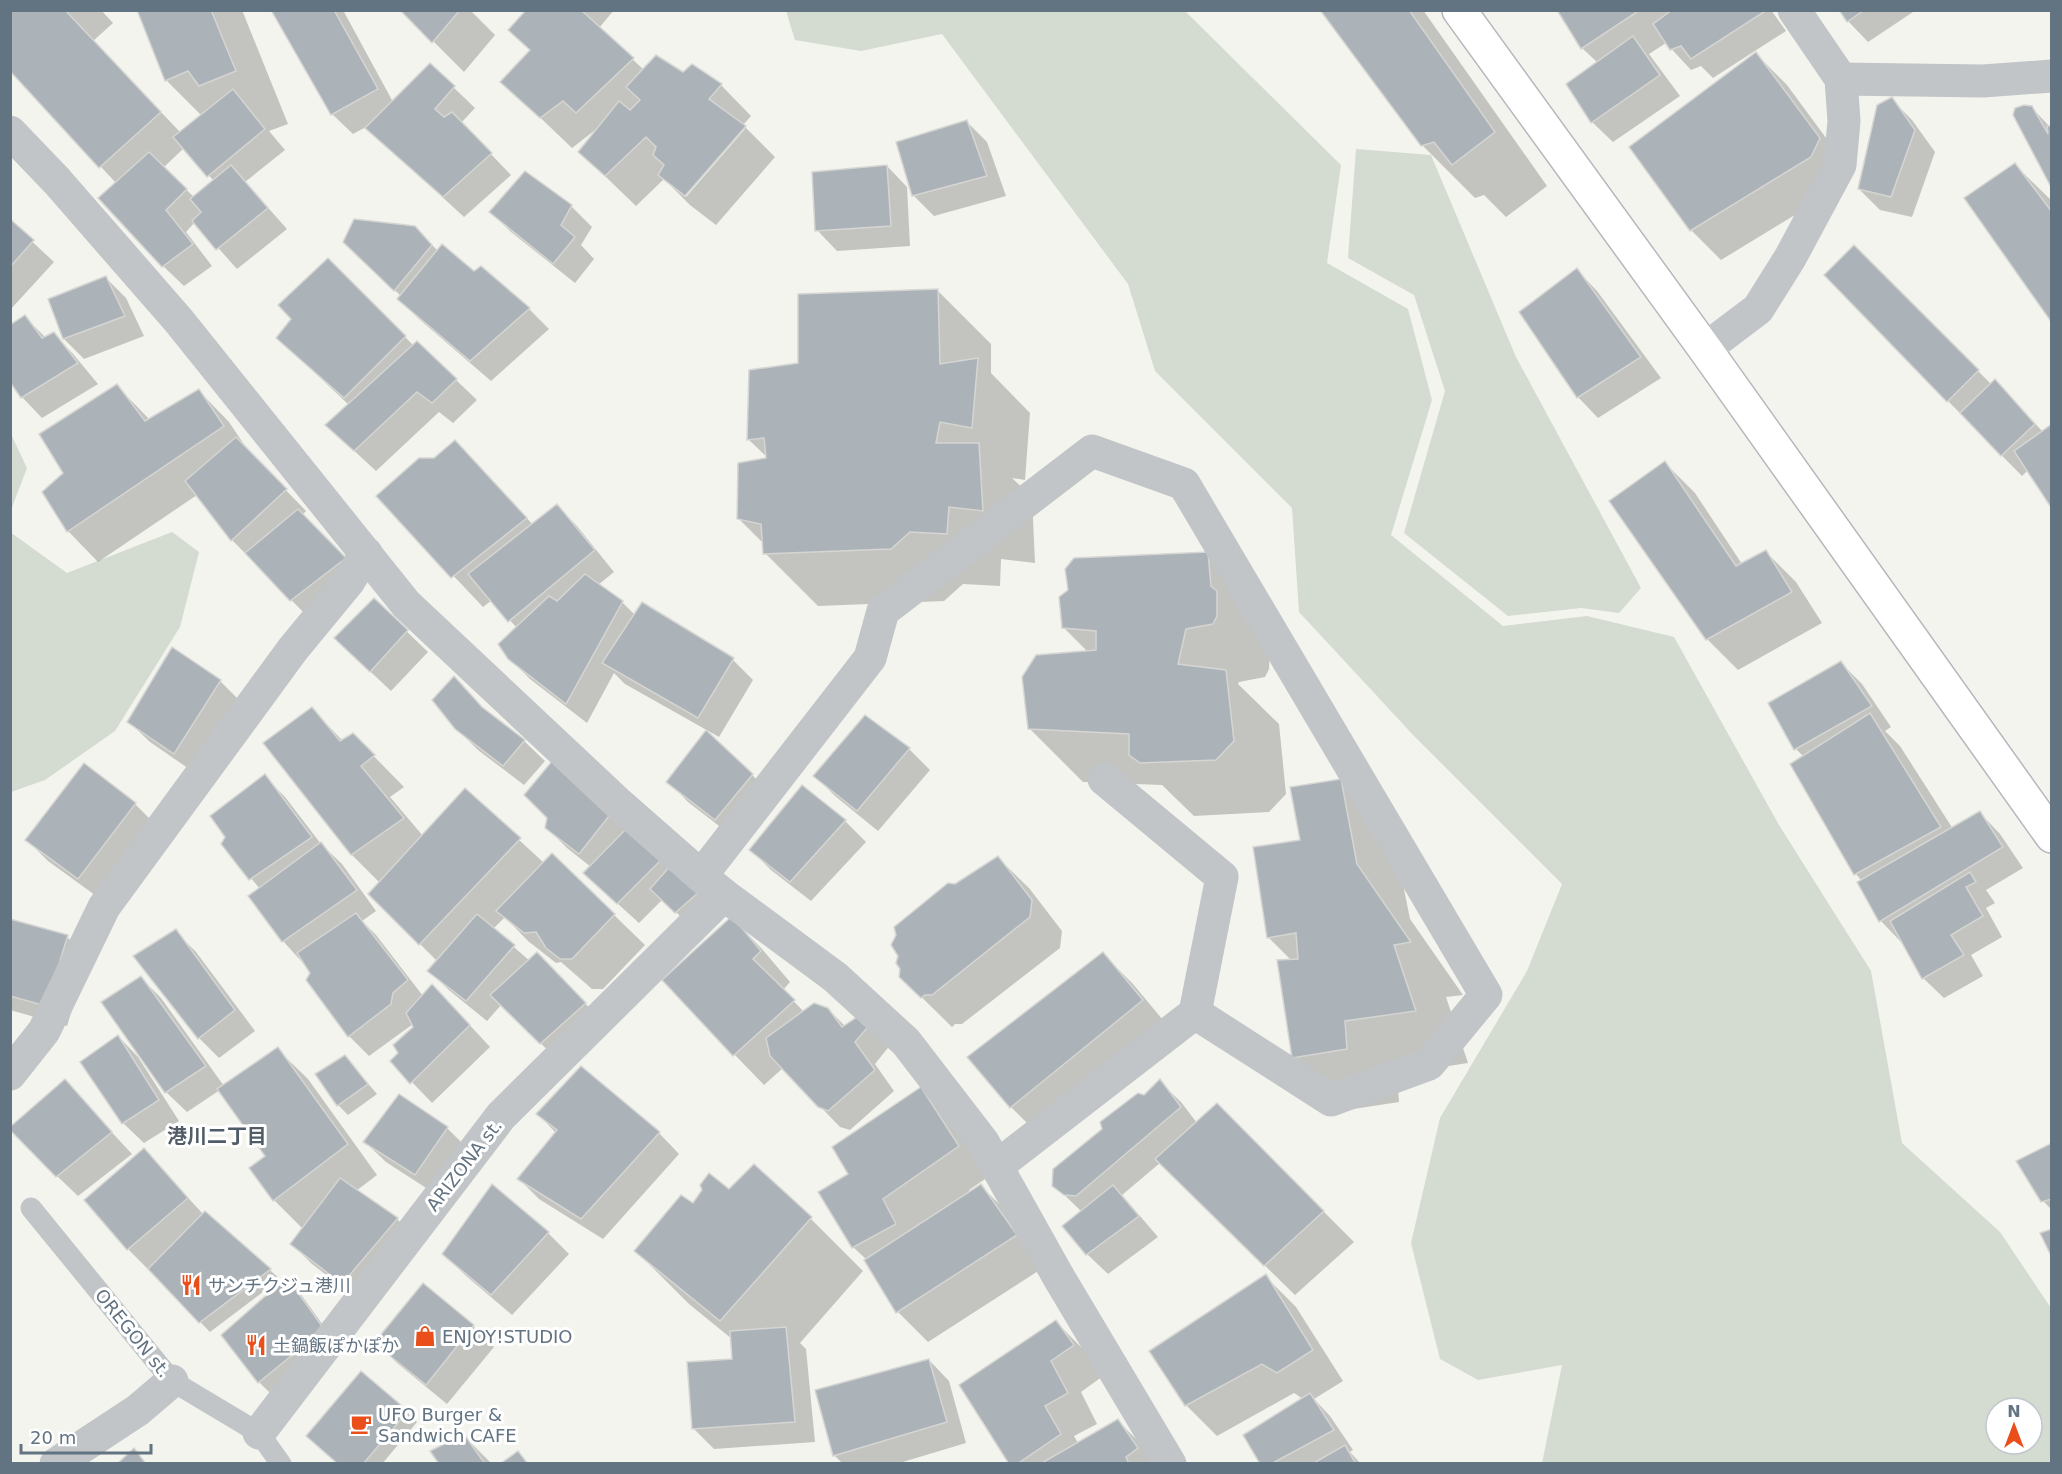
<svg xmlns="http://www.w3.org/2000/svg" width="2062" height="1474" viewBox="0 0 2062 1474" font-family="'DejaVu Sans','Noto Sans JP',sans-serif">
<style>
.green{fill:#d4dbd0;fill-rule:evenodd}
.shadow{fill:#0003;fill-rule:evenodd}
.building{fill:#acb3b8;stroke:#d5d5d3;stroke-width:1.5}
.lines{fill:none;stroke-linecap:round;stroke-linejoin:round}
.secondary-casing{stroke:#b3b8bd;stroke-width:36}
.lane{stroke:#c1c5c8;stroke-width:21}
.street{stroke:#c1c5c8;stroke-width:33}
.secondary{stroke:#fff;stroke-width:33}
.labels{text-anchor:middle;dominant-baseline:central;stroke-width:6;stroke-linejoin:round;paint-order:stroke}
.street-label{font-size:18px;fill:#627382;stroke:#fff}
.poi-label{font-size:18px;fill:#627382;stroke:#fff;text-anchor:start}
.neighbourhood-label{font-size:20px;font-weight:bold;fill:#505c67;stroke:#fff}
</style>
<rect width="100%" height="100%" fill="#f4f4ef"/>
<g class="green">
<path d="M786,11H1185L1341,165L1327,263L1408,309L1432,400L1391,535L1503,626L1587,616L1674,637L1779,825L1871,971L1902,1143L2000,1232L2051,1308V1463H1542L1562,1365L1478,1380L1440,1359L1411,1243L1440,1118L1527,971L1562,884L1415,737L1299,612L1292,508L1155,371L1128,284L942,34L861,51L795,40ZM1996,1408H2032V1444H1996Z"/>
<polygon points="1356,149 1431,155 1516,357 1641,588 1619,613 1581,608 1508,616 1404,533 1445,391 1414,295 1348,258"/>
<polygon points="11,434 27,468 11,510 10,434"/>
<polygon points="10,532 67,573 172,532 199,552 180,627 115,731 45,780 11,792"/>
</g>
<g class="shadow">
<path d="M10,10H101L113,23L93,41L181,133L202,116L166,80L139,10H242L288,124L269,131L285,150L245,182L287,229L237,269L195,222L186,232L212,266L184,286L163,266L116,183L10,69ZM184,148L214,181L194,197L163,168Z"/>
<polygon points="273,10 343,10 393,102 430,65 475,108 461,123 511,175 464,217 366,127 353,134 332,114"/>
<polygon points="402,10 470,10 495,35 464,72"/>
<path d="M528,10H614L599,28L644,70L683,74L692,66L721,85L751,116L743,125L775,157L716,225L690,205L664,179L636,206L580,152L599,127L572,148L503,82L531,51L510,30ZM741,129H745L686,197L683,195Z"/>
<polygon points="1322,10 1423,10 1547,186 1506,217 1484,195 1475,198 1422,145"/>
<polygon points="1559,10 1771,10 1786,31 1713,78 1701,66 1691,70 1666,43 1649,54 1680,96 1613,142 1592,122 1598,63 1582,48"/>
<polygon points="1841,10 1916,10 1868,42 1848,21"/>
<polygon points="1756,54 1787,85 1849,169 1841,187 1721,260 1691,230"/>
<polygon points="1891,99 1912,120 1935,152 1912,217 1880,210 1859,189"/>
<polygon points="2031,107 2051,128 2052,186"/>
<polygon points="967,122 987,142 1006,196 934,216 913,195"/>
<polygon points="2015,165 2052,201 2052,321"/>
<polygon points="887,166 907,187 910,246 837,251 817,230"/>
<polygon points="525,173 571,206 592,227 581,245 594,259 575,283 511,232 491,212"/>
<polygon points="10,221 54,262 10,310"/>
<polygon points="415,228 438,251 529,309 549,329 491,381 419,319 399,299 401,296 365,263"/>
<polygon points="1854,247 1991,384 1995,381 2043,432 2028,470 2022,476 1948,401"/>
<polygon points="328,260 414,346 456,380 477,400 453,423 439,412 376,471 348,445 349,405 278,338 293,319"/>
<polygon points="1577,270 1597,291 1661,378 1598,418 1578,397"/>
<polygon points="105,277 126,298 144,336 84,359 64,339"/>
<polygon points="938,291 991,344 991,373 1030,413 1025,480 1012,478 1032,497 1035,563 1001,559 1000,586 963,584 944,601 818,606 765,553 764,544 739,519 769,459 749,440 799,364"/>
<polygon points="25,317 46,338 54,334 74,355 98,384 42,418 22,397"/>
<polygon points="117,386 150,420 199,391 229,422 249,452 306,511 302,515 365,580 312,621 232,540 197,495 98,562 68,531 65,473"/>
<polygon points="1665,463 1695,493 1742,564 1765,551 1796,582 1822,623 1738,670 1707,639"/>
<polygon points="485,472 533,525 557,506 577,526 614,572 598,585 622,602 635,615 733,660 753,680 719,737 625,684 614,673 587,723 530,679 509,658 517,628 492,600 483,607 378,496"/>
<polygon points="1208,553 1270,645 1269,669 1265,677 1239,682 1238,684 1279,724 1286,794 1269,812 1194,816 1162,785 1083,782 1030,729 1088,652 1063,627"/>
<polygon points="374,600 428,652 391,691 356,658"/>
<polygon points="173,650 220,681 241,702 195,773 150,742 129,722"/>
<polygon points="1841,663 1862,684 1891,727 1885,731 1900,746 1953,829 1980,813 2000,834 2023,868 1986,890 1995,903 1986,908 2002,937 1971,955 1983,976 1944,998 1923,978 1903,941 1901,942 1881,921 1859,883 1862,881 1856,874 1792,765 1804,757 1796,749"/>
<polygon points="454,678 488,713 524,741 545,761 524,785 478,750 456,728"/>
<polygon points="312,709 343,741 353,735 404,787 390,797 423,836 465,790 544,863 552,855 645,945 603,989 592,989 561,962 556,963 528,941 505,917 493,929 530,961 557,974 605,1024 561,1063 501,1005 487,1021 450,991 429,971 437,961 370,894 380,883 352,855 265,743"/>
<polygon points="865,717 909,749 930,770 878,831 835,796 815,776"/>
<polygon points="554,762 709,902 686,922 663,899 639,923 606,893 591,867 567,848 547,828"/>
<polygon points="752,775 773,795 736,839 688,802 668,781"/>
<polygon points="264,776 285,797 321,844 342,864 376,911 362,921 376,935 423,996 452,1006 490,1047 432,1103 392,1061 400,1053 415,1028 413,1024 369,1056 349,1036 312,973 283,941 260,889 223,844"/>
<polygon points="1340,781 1393,834 1410,919 1463,995 1446,997 1468,1063 1397,1074 1399,1102 1347,1110 1294,1057 1292,961 1268,937 1302,842"/>
<polygon points="802,787 845,821 866,842 811,901 771,870 751,850"/>
<polygon points="135,804 155,824 99,898 48,861 27,840"/>
<polygon points="998,858 1029,888 1062,931 1060,948 962,1024 955,1024 952,1027 901,977 956,885"/>
<polygon points="732,918 762,949 790,982 783,990 804,1012 828,1009 845,1026 863,1015 891,1044 875,1064 894,1091 850,1130 840,1127 783,1068 764,1085 734,1054"/>
<polygon points="10,921 67,937 88,957 67,1026 10,1010"/>
<polygon points="175,931 196,952 255,1031 219,1058 199,1038"/>
<polygon points="1103,954 1133,984 1172,1031 1041,1137 1011,1107"/>
<polygon points="141,978 161,998 224,1086 277,1049 308,1079 377,1175 356,1191 397,1219 417,1239 363,1303 312,1264 292,1244 303,1229 274,1200 252,1168 267,1157 220,1090 187,1112 166,1092"/>
<polygon points="118,1036 138,1057 179,1121 144,1143 123,1123"/>
<polygon points="345,1057 377,1094 348,1115 338,1105"/>
<polygon points="581,1068 659,1133 679,1154 603,1239 539,1199 519,1179 556,1133 538,1114"/>
<polygon points="64,1081 132,1154 78,1196 57,1176"/>
<polygon points="1160,1082 1181,1102 1197,1123 1217,1105 1354,1242 1295,1295 1160,1163 1122,1195 1158,1237 1108,1274 1087,1254 1082,1212 1054,1185"/>
<polygon points="921,1089 951,1120 988,1177 969,1190 971,1193 981,1186 1011,1216 1046,1266 928,1342 898,1312 867,1260 853,1247 850,1174"/>
<polygon points="399,1096 447,1128 468,1149 437,1195 386,1162 365,1142"/>
<polygon points="2052,1144 2052,1210 2043,1201"/>
<polygon points="144,1150 203,1214 205,1213 280,1279 210,1332 128,1249"/>
<polygon points="492,1186 548,1233 569,1254 512,1315 465,1275 444,1254"/>
<polygon points="729,1191 810,1218 863,1271 800,1343 806,1349 815,1442 714,1449 693,1428 733,1361 732,1339 689,1304 636,1251 694,1205"/>
<polygon points="1265,1276 1296,1307 1343,1381 1314,1399 1330,1416 1353,1450 1350,1452 1361,1464 1262,1464 1303,1399 1294,1393 1217,1436 1186,1405 1151,1352"/>
<polygon points="287,1279 297,1289 333,1339 269,1392 259,1382 223,1335"/>
<polygon points="423,1285 473,1326 494,1347 447,1404 397,1363 376,1342"/>
<polygon points="1056,1322 1086,1352 1103,1376 1081,1392 1097,1424 1074,1436 1078,1443 1118,1421 1138,1441 1153,1464 1011,1464"/>
<polygon points="929,1360 949,1381 966,1443 896,1464 843,1464 834,1455"/>
<polygon points="407,1412 417,1422 382,1464 338,1464"/>
<polygon points="464,1436 492,1464 441,1464"/>
</g>
<g class="building">
<polygon points="10,10 65,10 161,112 99,168 10,71"/>
<polygon points="137,10 211,10 236,71 199,86 188,71 165,81"/>
<polygon points="271,10 334,10 378,89 331,115"/>
<polygon points="400,10 460,10 432,43"/>
<polygon points="526,10 581,10 634,58 576,113 563,101 540,118 500,82 530,50 508,30"/>
<polygon points="1320,10 1409,10 1495,132 1452,165 1434,142 1421,146"/>
<polygon points="1557,10 1640,10 1581,49"/>
<polygon points="1672,10 1767,10 1691,59 1681,46 1670,50 1653,24"/>
<polygon points="1839,10 1864,10 1847,22"/>
<polygon points="1633,36 1660,75 1591,123 1566,84"/>
<polygon points="1756,52 1820,138 1811,157 1690,231 1629,147"/>
<polygon points="656,55 683,72 692,64 722,84 709,99 746,126 685,196 658,175 664,165 653,155 656,147 646,137 605,176 578,152 619,101 630,110 640,100 626,87"/>
<polygon points="430,63 455,86 435,109 444,117 452,112 492,153 443,197 365,128"/>
<polygon points="233,89 265,129 207,177 173,137"/>
<polygon points="1892,97 1915,130 1891,197 1858,189 1877,105"/>
<polygon points="2024,105 2032,106 2048,134 2047,126 2052,126 2052,189 2013,115 2015,108"/>
<polygon points="967,120 987,176 912,196 896,142"/>
<polygon points="149,152 187,189 166,210 193,244 162,267 98,198"/>
<polygon points="2015,163 2052,212 2052,323 1964,198"/>
<polygon points="231,165 268,208 216,250 192,221 201,212 190,199"/>
<polygon points="887,165 891,226 815,231 812,172"/>
<polygon points="525,171 572,205 561,225 575,237 553,264 489,212"/>
<polygon points="10,219 34,240 10,267"/>
<polygon points="354,219 415,226 432,245 394,291 343,242"/>
<polygon points="442,244 474,271 481,266 530,308 470,361 397,299"/>
<polygon points="1854,245 1979,370 1947,402 1824,275"/>
<polygon points="328,258 406,336 344,398 276,338 291,319 278,305"/>
<polygon points="1577,268 1641,357 1577,398 1519,312"/>
<polygon points="106,276 125,316 63,339 48,299"/>
<polygon points="938,289 940,364 978,358 972,428 940,422 936,443 979,443 983,511 949,507 947,534 910,532 891,549 763,554 761,524 737,519 738,463 766,458 764,438 747,440 749,370 798,363 798,294"/>
<polygon points="25,315 42,338 54,332 78,363 21,398 10,382 10,325"/>
<polygon points="417,341 457,379 432,403 417,392 354,451 325,425"/>
<polygon points="1995,379 2035,424 2001,456 1960,413"/>
<polygon points="117,384 145,421 199,389 224,426 67,532 42,492 63,473 39,434"/>
<polygon points="2052,424 2052,509 2014,451"/>
<polygon points="236,437 287,489 231,541 185,481"/>
<polygon points="455,440 527,518 451,578 376,496 419,458 434,458"/>
<polygon points="1665,461 1736,566 1766,550 1792,592 1706,640 1609,501"/>
<polygon points="557,504 595,550 508,622 468,574"/>
<polygon points="298,509 346,558 290,601 245,553"/>
<polygon points="1208,552 1211,586 1217,591 1217,616 1213,624 1186,629 1178,664 1226,670 1234,741 1216,760 1140,763 1129,755 1129,734 1028,729 1022,677 1036,655 1096,650 1096,631 1062,628 1059,597 1068,590 1065,569 1074,558"/>
<polygon points="585,574 623,601 566,704 508,659 498,644 549,596 557,601"/>
<polygon points="374,598 408,630 370,672 334,638"/>
<polygon points="642,602 734,658 698,718 602,663"/>
<polygon points="172,647 221,680 174,754 127,722"/>
<polygon points="1841,661 1872,706 1794,750 1768,703"/>
<polygon points="454,676 482,707 525,740 503,766 455,729 432,700"/>
<polygon points="312,707 340,741 353,733 375,755 361,766 404,818 351,855 263,743"/>
<polygon points="1870,713 1941,827 1854,875 1790,764"/>
<polygon points="865,715 910,748 857,811 813,776"/>
<polygon points="706,730 753,774 715,820 666,782"/>
<polygon points="553,760 613,811 579,854 545,828 547,818 524,795"/>
<polygon points="84,763 136,803 78,879 25,840"/>
<polygon points="265,774 312,837 249,880 221,844 225,837 210,816"/>
<polygon points="1341,779 1357,864 1411,942 1394,945 1416,1011 1345,1021 1347,1049 1292,1058 1277,960 1298,959 1296,933 1267,938 1253,847 1300,840 1290,787"/>
<polygon points="802,785 846,820 790,882 749,850"/>
<polygon points="465,788 521,838 419,945 368,894"/>
<polygon points="1980,811 2003,847 1879,922 1857,882"/>
<polygon points="630,825 664,857 617,904 583,873"/>
<polygon points="321,842 357,890 282,942 248,896"/>
<polygon points="552,853 615,914 572,959 560,959 546,948 536,932 524,933 496,911"/>
<polygon points="998,856 1032,900 1030,917 932,995 925,995 921,998 899,977 900,969 896,963 898,956 891,945 896,935 894,927 948,883 955,884"/>
<polygon points="672,864 700,891 675,913 650,889"/>
<polygon points="1970,872 1976,882 1966,887 1983,916 1951,935 1964,955 1922,979 1890,921"/>
<polygon points="356,913 408,980 393,993 391,1004 348,1037 306,980 310,973 297,953"/>
<polygon points="477,914 515,945 466,1001 427,971"/>
<polygon points="732,916 761,951 753,959 795,1000 733,1056 662,980"/>
<polygon points="10,919 68,935 46,1006 10,996"/>
<polygon points="176,929 235,1010 198,1039 133,956"/>
<polygon points="537,952 586,1003 540,1044 490,995"/>
<polygon points="1103,952 1143,1000 1010,1108 967,1057"/>
<polygon points="141,976 206,1066 165,1093 101,1002"/>
<polygon points="432,984 470,1025 410,1084 390,1061 398,1053 393,1045 413,1027 406,1013"/>
<polygon points="814,1003 828,1008 842,1027 863,1013 872,1022 855,1042 875,1070 828,1111 818,1107 770,1056 766,1038"/>
<polygon points="118,1035 159,1100 122,1124 80,1062"/>
<polygon points="278,1047 348,1144 273,1201 249,1168 265,1156 217,1089"/>
<polygon points="345,1055 368,1084 337,1106 315,1074"/>
<polygon points="581,1066 660,1132 581,1219 517,1179 557,1130 536,1114"/>
<polygon points="65,1079 112,1132 56,1177 10,1130 10,1127"/>
<polygon points="1160,1079 1181,1107 1076,1196 1064,1195 1052,1186 1053,1169 1102,1129 1100,1122 1138,1093 1144,1095"/>
<polygon points="921,1087 959,1146 883,1199 896,1224 852,1248 818,1192 848,1174 832,1147"/>
<polygon points="399,1094 448,1127 415,1175 363,1142"/>
<polygon points="1217,1103 1324,1211 1264,1266 1155,1159"/>
<polygon points="2052,1143 2052,1199 2041,1202 2016,1161"/>
<polygon points="144,1148 188,1198 127,1250 84,1200"/>
<polygon points="754,1164 812,1217 720,1321 634,1251 681,1195 693,1203 702,1190 700,1185 709,1173 729,1189"/>
<polygon points="340,1178 398,1218 342,1284 290,1244"/>
<polygon points="492,1184 549,1232 491,1295 442,1254"/>
<polygon points="981,1184 1017,1235 896,1313 864,1260"/>
<polygon points="1113,1185 1139,1216 1086,1255 1062,1226"/>
<polygon points="205,1211 271,1269 199,1323 148,1269"/>
<polygon points="2052,1229 2052,1258 2040,1233"/>
<polygon points="1266,1274 1313,1350 1277,1373 1262,1364 1185,1406 1149,1351"/>
<polygon points="287,1277 324,1329 258,1383 221,1335"/>
<polygon points="423,1283 474,1325 426,1385 374,1343"/>
<polygon points="1056,1320 1074,1345 1051,1361 1068,1393 1045,1406 1061,1434 1017,1464 1009,1464 959,1385"/>
<polygon points="786,1327 795,1422 692,1429 687,1362 732,1359 730,1331"/>
<polygon points="929,1359 947,1422 833,1456 815,1390"/>
<polygon points="361,1371 408,1411 363,1464 338,1464 306,1436"/>
<polygon points="1310,1393 1334,1430 1271,1464 1260,1464 1243,1435"/>
<polygon points="1118,1419 1138,1448 1126,1457 1129,1464 1040,1464"/>
<polygon points="464,1434 485,1464 439,1464 430,1451"/>
<polygon points="1345,1445 1356,1464 1312,1464"/>
<polygon points="134,1448 146,1464 117,1464"/>
<polygon points="518,1451 528,1464 500,1464"/>
</g>
<g class="lines">
<defs>
<polyline id="secondary" points="1459,10 1705,349 2052,836"/>
</defs>
<use href="#secondary" class="secondary-casing"/>
<polyline class="lane" points="31,1208 172,1381 259,1433 281,1464"/>
<g class="street">
<polyline points="1841,79 1983,81 2052,76"/>
<polyline points="10,132 57,181 179,321 406,604 619,804 701,876 724,895 835,977 906,1042 983,1142 1058,1276 1170,1464"/>
<polyline points="1705,349 1758,309 1790,258 1840,165 1844,121 1841,79 1794,10"/>
<polyline points="1104,779 1222,877 1195,1013"/>
<polyline points="701,876 870,658 883,611 1092,451 1184,484 1486,995 1429,1064 1331,1100 1195,1013 997,1166"/>
<polyline points="10,1074 44,1031 104,907 293,649 349,581 366,553"/>
<polyline points="259,1433 501,1116 724,895"/>
<polyline points="56,1464 138,1410 172,1381"/>
</g>
<use href="#secondary" class="secondary"/>
</g>
<defs>
<symbol id="restaurant-bare" viewBox="-9 -9 18 18"><path d="M-5-6h1v4h1v-4h1v4h1v-4h1v5L-1.5 .5V6h-2V.5L-5-1ZM5-6V6H3V1.5H1.5Q1.5-4 5-6Z" fill="#e94e1b" stroke="#fff" stroke-width="2.5" paint-order="stroke"/></symbol>
<symbol id="shop-bare" viewBox="-9 -9 18 18"><path d="M-5-2.5h2.3a2.7 3.5 0 0 1 5.4 0H5L5.5 6h-11ZM-1.5-2.5h3a1.5 2.3 0 0 0-3 0Z" fill="#e94e1b" stroke="#fff" stroke-width="2.5" paint-order="stroke"/></symbol>
<symbol id="cafe-bare" viewBox="-9 -9 18 18"><path d="M-5.5-4.5H6V0H3Q3 3.5 0 3.5H-2.5Q-5.5 3.5-5.5 0ZM3-3.2v2h1.7v-2ZM-6 4.5H4V6H-6Z" fill="#e94e1b" stroke="#fff" stroke-width="2.5" paint-order="stroke"/></symbol>
</defs>
<g fill-rule="evenodd">
<use href="#restaurant-bare" x="176" y="1270" width="30" height="30"/>
<use href="#shop-bare" x="410" y="1321" width="30" height="30"/>
<use href="#restaurant-bare" x="241" y="1330" width="30" height="30"/>
<use href="#cafe-bare" x="346" y="1409" width="30" height="30"/>
</g>
<g class="labels">
<g class="street-label">
<text transform="translate(464 1165) rotate(-52)">ARIZONA st.</text>
<text transform="translate(133 1333) rotate(51)">OREGON st.</text>
</g>
<g class="poi-label">
<text x="208" y="1285">サンチクジュ港川</text>
<text x="442" y="1336">ENJOY!STUDIO</text>
<text x="273" y="1345">土鍋飯ぽかぽか</text>
<text x="378" y="1414">UFO Burger &amp;<tspan x="378" dy="21">Sandwich CAFE</tspan></text>
</g>
<g class="neighbourhood-label">
<text x="217" y="1136">港川二丁目</text>
</g>
</g>
<rect width="2062" height="1474" fill="none" stroke="#627382" stroke-width="24"/>
<g transform="translate(2014 1426)"><circle r="28" fill="#ffffff" stroke="#c0c7cd" stroke-width="1.5"/>
<path d="M0-4.5L10 22L0 15L-10 22Z" fill="#e94e1b"/>
<text y="-9" font-size="16" font-weight="bold" text-anchor="middle" fill="#627382">N</text>
</g>
<path d="M21 1444v9h130v-9" fill="none" stroke="#627382" stroke-width="3"/>
<text x="30" y="1444" font-size="18" fill="#627382" stroke="#ffffff" stroke-width="4.5" paint-order="stroke">20 m</text>
</svg>
